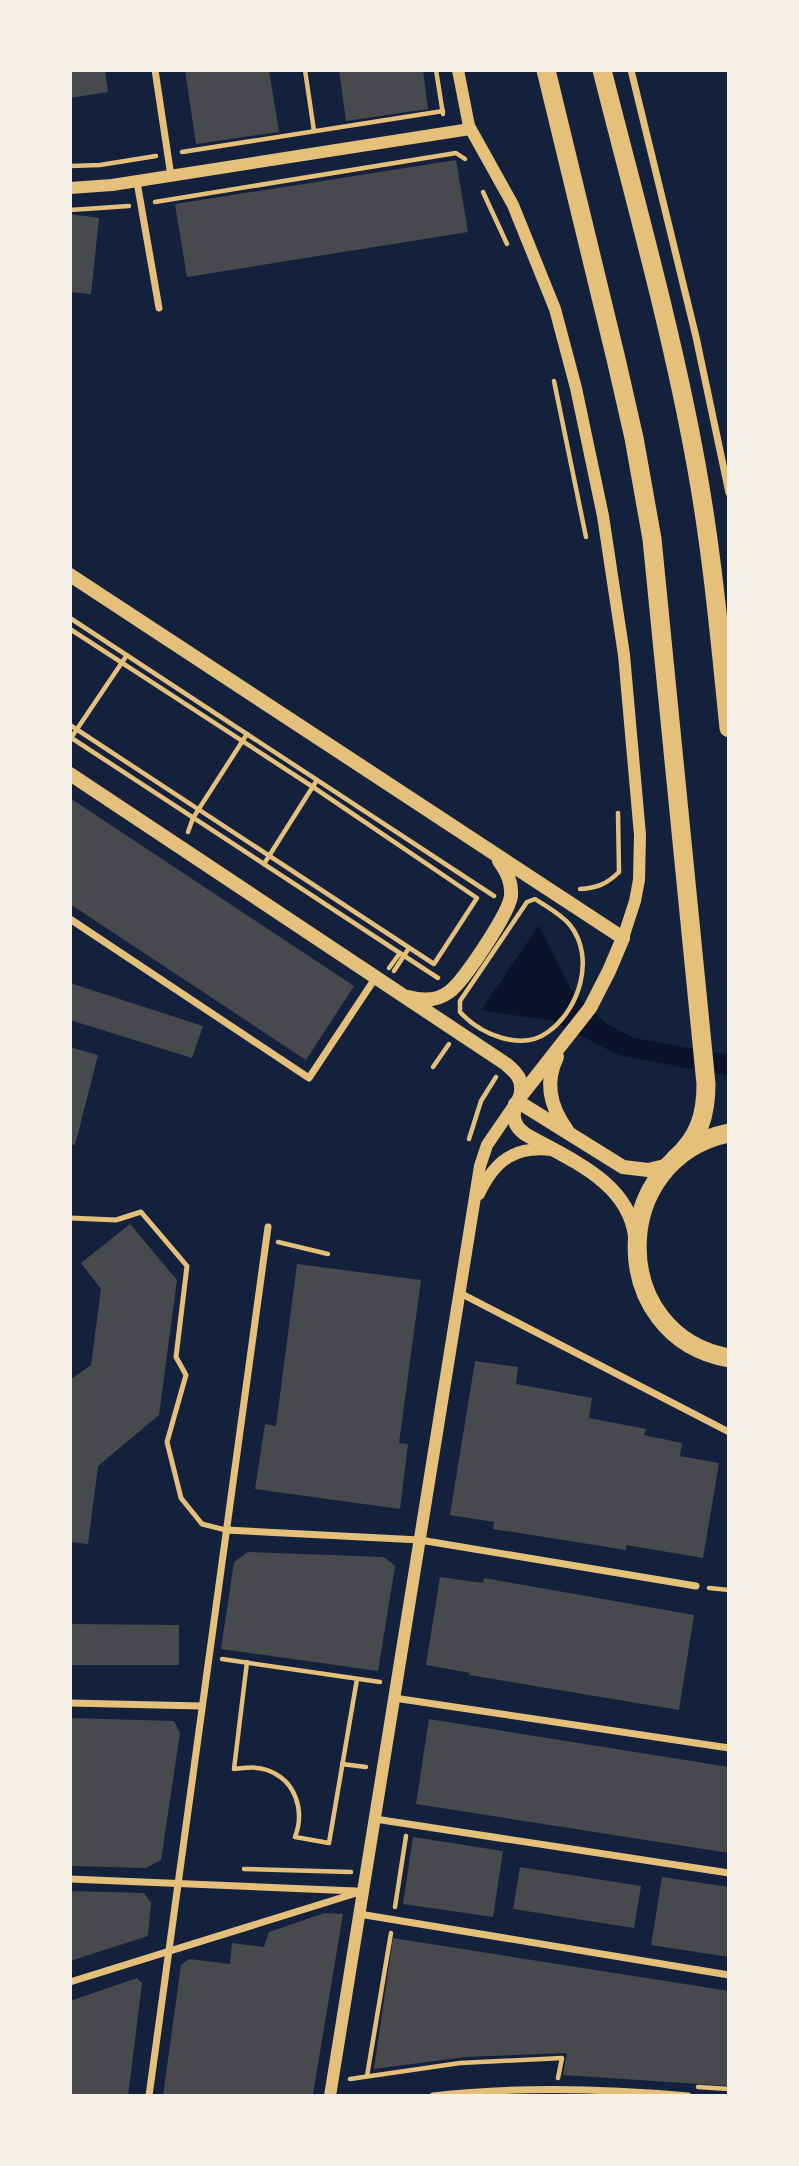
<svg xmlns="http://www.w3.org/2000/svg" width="799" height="2166" viewBox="0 0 799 2166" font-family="Quicksand,sans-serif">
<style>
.water{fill:#0b132b}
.building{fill:#48494c}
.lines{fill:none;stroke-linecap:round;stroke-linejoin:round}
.path{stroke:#e5c07b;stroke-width:4.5}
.service{stroke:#e5c07b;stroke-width:5}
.minor{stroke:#e5c07b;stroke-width:7}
.tertiary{stroke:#e5c07b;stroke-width:12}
.secondary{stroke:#e5c07b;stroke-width:14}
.trunk{stroke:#e5c07b;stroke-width:19}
</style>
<rect width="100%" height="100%" fill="#14213d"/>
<polygon class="water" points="539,925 572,991 607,1024 634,1038 729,1055 729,1076 618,1055 553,1021 481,1010"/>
<g class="building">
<polygon points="70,70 105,70 108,92 70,98"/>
<polygon points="185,70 269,70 279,132 196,144"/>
<polygon points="339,70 423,70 428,109 346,121"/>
<polygon points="456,160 468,232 187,277 175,204"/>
<polygon points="70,214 99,218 91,294 70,292"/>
<polygon points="70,798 354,986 306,1060 70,904"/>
<polygon points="70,983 203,1026 192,1058 70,1020"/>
<polygon points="70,1047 98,1055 75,1145 70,1144"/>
<polygon points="130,1224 177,1280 159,1415 98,1466 88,1544 70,1542 70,1380 91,1365 101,1289 81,1263"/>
<polygon points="297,1264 421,1280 399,1443 408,1444 400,1509 255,1489 265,1424 276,1426"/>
<polygon points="475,1361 518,1367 516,1384 592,1398 589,1418 646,1429 644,1435 682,1443 680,1456 719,1463 703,1558 626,1545 626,1550 493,1529 494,1522 450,1515"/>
<polygon points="248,1552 384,1557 395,1566 378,1671 221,1649 234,1562"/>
<polygon points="440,1577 483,1583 484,1578 694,1615 679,1710 469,1675 470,1673 426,1665"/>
<polygon points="70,1624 179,1625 179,1665 70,1665"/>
<polygon points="70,1718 174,1721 180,1733 161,1860 146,1868 70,1866"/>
<polygon points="429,1719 729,1767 729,1853 416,1804"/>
<polygon points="413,1837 503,1851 493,1917 403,1904"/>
<polygon points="520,1867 641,1886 634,1928 513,1909"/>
<polygon points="662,1877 729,1887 729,1957 651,1945"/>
<polygon points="70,1891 144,1893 151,1903 148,1936 70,1961"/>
<polygon points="325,1913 343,1914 313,2094 311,2096 163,2096 181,1965 189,1959 230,1964 232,1943 264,1947 269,1932"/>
<polygon points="393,1938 729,1991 729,2086 563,2075 567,2053 465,2057 374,2069"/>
<polygon points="137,1978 142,1983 128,2096 70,2096 70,2001"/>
</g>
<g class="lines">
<g class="path">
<polyline points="305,70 314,131"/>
<polyline points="436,70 443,114"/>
<polyline points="182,152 443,111"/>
<polyline points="70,166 100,165 156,156"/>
<polyline points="483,192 507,244"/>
<polyline points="155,202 456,153 465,159"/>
<polyline points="70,210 129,206"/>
<polyline points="554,381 586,537"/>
<polyline points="70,618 494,896"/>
<polyline points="70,629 313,787 477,898 434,964 70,725"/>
<polyline points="70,737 438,978"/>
<polyline points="71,738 127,655"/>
<polyline points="188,832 193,818 247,734"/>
<polyline points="264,864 317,780"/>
<path d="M580,889C597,888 607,884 619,872L618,813"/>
<path d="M535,899C547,907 561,914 570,925C596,958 579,1010 548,1032C521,1052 480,1034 460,1012V1001L527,902Z"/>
<polyline points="389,968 400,953"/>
<polyline points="394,971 409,948"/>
<polyline points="433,1067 449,1044"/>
<polyline points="469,1139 481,1101 496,1077"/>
<polyline points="278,1242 328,1254"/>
<polyline points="709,1588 729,1590"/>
<polyline points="222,1659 380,1682"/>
<path d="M247,1662L234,1769C245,1768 256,1766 267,1770C296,1780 305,1811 295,1837L329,1843L357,1679"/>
<polyline points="342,1764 366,1767"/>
<polyline points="244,1869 351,1872"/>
<polyline points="395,1907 406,1836"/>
<polyline points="367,2076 391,1933"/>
<polyline points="350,2079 460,2063 562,2058 558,2078"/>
<polyline points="698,2087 729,2089"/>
</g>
<polyline class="service" points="70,1218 116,1220 141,1212 187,1266 176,1357 186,1375 167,1442 181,1498 202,1524 226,1530"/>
<g class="minor">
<polyline points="155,70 171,176"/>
<polyline points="631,70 696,337 729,493"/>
<polyline points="137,182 159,308"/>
<polyline points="70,919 309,1078 376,977"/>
<polyline points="460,1293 729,1432"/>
<polyline points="226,1530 420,1540 696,1586"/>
<polyline points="394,1698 729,1748"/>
<polyline points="70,1703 201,1706"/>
<polyline points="375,1819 729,1873"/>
<polyline points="70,1879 356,1891"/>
<polyline points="359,1914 729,1975"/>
<polyline points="70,1982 363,1891"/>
<polyline points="149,2096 268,1227"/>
<path d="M433,2096C519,2086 602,2088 688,2096"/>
</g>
<g class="tertiary">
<polyline points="458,70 469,126 513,205 555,309 576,388 603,516 624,655 640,835 639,880 635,901 623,938"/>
<polyline points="70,188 112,185 470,129"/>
<path d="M479,1194C495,1160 515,1146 552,1150"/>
<polyline points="330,2096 480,1166 487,1145 515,1104"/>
</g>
<g class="secondary">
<path d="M70,575L623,938L609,971L590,1008L520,1097C511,1111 511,1124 525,1134C568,1159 628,1181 635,1236"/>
<path d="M70,774L506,1064C518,1074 524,1081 520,1097"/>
<path d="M408,997C422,1001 437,1001 449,992C464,981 509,913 511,896C512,882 507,872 499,861"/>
<path d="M557,1057C544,1083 551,1108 567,1130"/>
<polyline points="515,1104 525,1106 623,1167 648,1170 669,1165"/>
</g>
<g class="trunk">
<path d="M546,70L616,359L634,438L652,539L706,1084C706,1115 699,1138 675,1159"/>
<path d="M602,70C635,201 672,331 696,464C712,551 720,640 729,728"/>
<path d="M729,1133C607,1158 606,1336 729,1358"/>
</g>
</g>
<rect width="799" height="2166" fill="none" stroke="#f6f1e7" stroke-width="144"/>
</svg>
